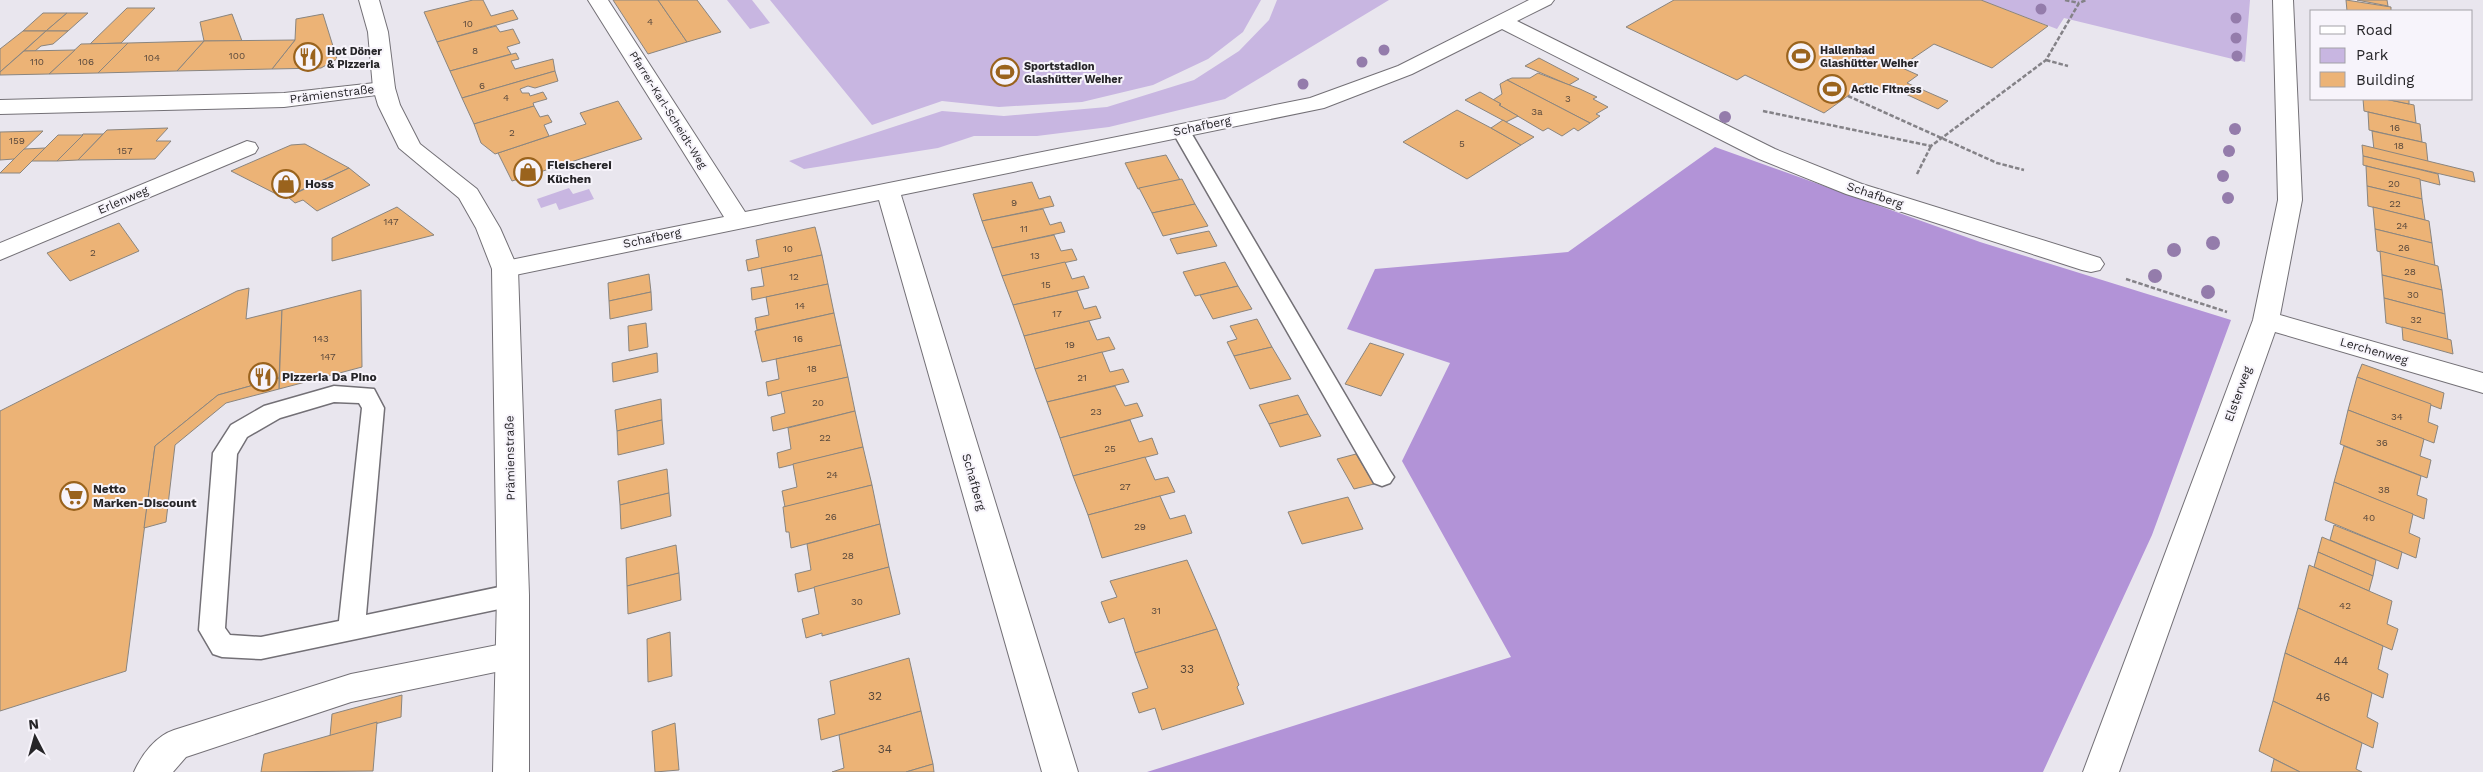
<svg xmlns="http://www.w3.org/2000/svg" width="2483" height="772" viewBox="0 0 2483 772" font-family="'Work Sans',sans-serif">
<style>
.green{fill:#c8b6e1}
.forest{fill:#b293d7}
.building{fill:#ecb376;stroke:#8a857f}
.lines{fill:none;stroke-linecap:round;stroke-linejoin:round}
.lane-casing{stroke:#737076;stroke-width:3}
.street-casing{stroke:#737076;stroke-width:2}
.secondary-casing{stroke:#737076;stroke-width:2}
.path{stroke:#848287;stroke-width:2.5;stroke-dasharray:4.5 2;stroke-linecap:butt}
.lane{fill:#fff;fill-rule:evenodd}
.street{fill:#fff;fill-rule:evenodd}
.secondary{fill:#fff;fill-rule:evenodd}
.tree{fill:#947cab}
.labels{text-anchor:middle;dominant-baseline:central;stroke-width:4;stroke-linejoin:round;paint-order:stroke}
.number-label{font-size:10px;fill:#58483c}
.far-poi-label{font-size:11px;font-weight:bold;fill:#262528;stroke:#f7f4fb;text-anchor:start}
.far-street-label{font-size:11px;fill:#262528;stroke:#f7f4fb}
.street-label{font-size:12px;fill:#262528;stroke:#f7f4fb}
.poi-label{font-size:12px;font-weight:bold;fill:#262528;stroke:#f7f4fb;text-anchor:start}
.near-number-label{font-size:12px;fill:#58483c}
</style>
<rect width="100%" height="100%" fill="#e9e6ee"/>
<g class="green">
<polygon points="727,0 752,0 770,23 750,29"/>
<polygon points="770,0 1261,0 1243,32 1208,59 1153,85 1082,102 999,107 942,101 872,125"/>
<polygon points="1277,0 1389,0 1225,99 1109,127 1037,136 974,136 938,148 804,169 789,161 942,111 1004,116 1107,107 1194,80 1239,51 1269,20"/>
<polygon points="1981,0 2250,0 2245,62 2064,18 2057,29"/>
<polygon points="569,188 573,194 589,189 594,199 559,210 556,203 541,208 537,199"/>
</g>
<polygon class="forest" points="1715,147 1980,242 2231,320 2152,535 2043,772 1147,772 1511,657 1402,461 1450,363 1347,329 1375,269 1568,252"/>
<g class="building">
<polygon points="473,0 483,0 491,16 513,10 518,19 437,42 424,12"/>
<polygon points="613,0 658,0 687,42 648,54"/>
<polygon points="658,0 697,0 721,32 687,42"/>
<polygon points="1674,0 1981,0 2048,26 1992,68 1934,44 1900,67 1918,75 1907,83 1948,101 1938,109 1897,90 1891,94 1866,83 1824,113 1745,75 1737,80 1626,27"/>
<polygon points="2346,0 2391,7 2391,11 2347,11"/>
<polygon points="2357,0 2387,0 2388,6"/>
<polygon points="127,8 155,8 121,43 90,44"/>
<polygon points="43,13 67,13 46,31 23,31"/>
<polygon points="67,13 88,13 68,31 46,31"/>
<polygon points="232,14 242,41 204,41 200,22"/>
<polygon points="323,14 337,59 321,68 272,69 295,40 296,19"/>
<polygon points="496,26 500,32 513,29 520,43 507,47 511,54 450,71 437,42"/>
<polygon points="23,31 46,31 0,72 0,49"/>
<polygon points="46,31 68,31 53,44 41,46 35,51 24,51"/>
<polygon points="295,40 272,69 177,71 204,41"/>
<polygon points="204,41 177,71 98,73 128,43"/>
<polygon points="128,43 98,73 49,74 81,44"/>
<polygon points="75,50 49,74 0,75 0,72 24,51"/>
<polygon points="516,53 519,59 511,61 515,69 553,59 555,71 462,98 450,71"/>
<polygon points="1539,58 1579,79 1569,85 1525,66"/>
<polygon points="555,71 558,81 535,88 528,86 520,89 522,93 529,93 530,96 543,92 547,99 533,103 534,106 474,124 462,98"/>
<polygon points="1538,73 1580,89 1597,97 1593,99 1608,107 1596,114 1600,116 1590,123 1507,80 1512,78 1530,78"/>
<polygon points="1507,80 1590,123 1578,131 1574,128 1562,136 1548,128 1543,131 1499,105 1501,104 1493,100 1502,94 1500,84"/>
<polygon points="1480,92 1501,104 1499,105 1518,116 1506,122 1465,100"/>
<polygon points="2363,99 2385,99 2414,105 2416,123 2364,111"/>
<polygon points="2385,99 2409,99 2409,104"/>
<polygon points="618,101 642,139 512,181 498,153 586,124 580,113"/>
<polygon points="534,106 540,117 548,115 552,122 544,125 549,136 495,154 481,143 474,124"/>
<polygon points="1457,110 1491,128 1521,145 1467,179 1403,142"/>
<polygon points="2368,112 2420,124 2422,142 2369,130"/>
<polygon points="1503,120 1506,122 1534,137 1521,145 1491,128"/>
<polygon points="168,128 156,141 171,141 155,159 78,160 107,130"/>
<polygon points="43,131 14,159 0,160 0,132"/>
<polygon points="2372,131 2426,143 2428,163 2374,150"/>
<polygon points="83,134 103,134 78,160 57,161"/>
<polygon points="58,135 83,135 57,161 32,161"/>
<polygon points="305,144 349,168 284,198 231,171 291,145"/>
<polygon points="2362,145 2473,172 2475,182 2363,156"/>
<polygon points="45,148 20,173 0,173 24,149"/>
<polygon points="1166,155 1180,180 1138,189 1125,163"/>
<polygon points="2363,156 2438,174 2440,185 2363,165"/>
<polygon points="2366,166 2420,179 2422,199 2367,186"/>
<polygon points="349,168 370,185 317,211 303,200 295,203 288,197"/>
<polygon points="1182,179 1195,204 1152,213 1139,188"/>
<polygon points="1032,182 1039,199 1050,196 1054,206 982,221 973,194"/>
<polygon points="2367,186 2422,199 2425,220 2368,206"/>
<polygon points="1195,204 1208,226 1163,236 1152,213"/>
<polygon points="397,207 434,235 332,261 332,238"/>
<polygon points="2373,207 2429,221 2432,243 2375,229"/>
<polygon points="1043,209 1050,225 1061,222 1065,232 992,248 982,221"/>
<polygon points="119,223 139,251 70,281 47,253"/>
<polygon points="815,227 822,255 748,271 746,260 759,257 756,240"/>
<polygon points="2375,229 2432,243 2435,266 2377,251"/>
<polygon points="1209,231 1217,246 1177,254 1170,239"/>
<polygon points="1054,235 1061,251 1072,249 1077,260 1002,276 992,248"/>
<polygon points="2380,251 2438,266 2442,290 2382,275"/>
<polygon points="822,255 828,284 752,300 751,288 764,286 761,268"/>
<polygon points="1065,262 1072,279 1084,276 1089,288 1013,305 1002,276"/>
<polygon points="1225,262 1238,286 1195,296 1183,272"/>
<polygon points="649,274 651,292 609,301 608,283"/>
<polygon points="2382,275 2442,290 2445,314 2384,298"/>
<polygon points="828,284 834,313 757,330 755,318 769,315 766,297"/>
<polygon points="1238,286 1252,309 1213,319 1200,295"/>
<polygon points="249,288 246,319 282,310 279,378 218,395 155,446 126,671 0,711 0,411 237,291"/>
<polygon points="361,290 362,367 279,389 282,310"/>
<polygon points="1077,291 1084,309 1096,306 1101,318 1024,336 1013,305"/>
<polygon points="651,292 652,310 610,319 609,301"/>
<polygon points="2384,298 2445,314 2448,340 2386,323"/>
<polygon points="834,313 841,345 762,362 755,331"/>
<polygon points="1257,319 1272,347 1234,356 1227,342 1237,339 1230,326"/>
<polygon points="1089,321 1097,340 1109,337 1115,349 1035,369 1024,336"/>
<polygon points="646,323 648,347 629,351 628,326"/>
<polygon points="2402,327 2451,340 2453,354 2403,340"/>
<polygon points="1370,343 1404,354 1381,396 1345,384"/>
<polygon points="841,345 848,377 768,396 766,382 779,379 776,359"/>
<polygon points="1272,347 1291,379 1250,389 1234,356"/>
<polygon points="1102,352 1110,372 1123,369 1129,382 1047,402 1035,369"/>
<polygon points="657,353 658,372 613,382 612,363"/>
<polygon points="2362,364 2444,393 2441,409 2357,377"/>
<polygon points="848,377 855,411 773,431 771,417 785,413 781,392"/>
<polygon points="2357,377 2431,404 2428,422 2438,426 2434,443 2348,410"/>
<polygon points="279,378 279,389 226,403 175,445 166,522 144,528 155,446 218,395"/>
<polygon points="1115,386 1125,406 1137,403 1143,416 1060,438 1047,402"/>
<polygon points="1298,395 1308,414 1269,424 1259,405"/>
<polygon points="661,399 662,420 617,431 615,410"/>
<polygon points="2348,410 2424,439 2420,456 2431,460 2427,478 2340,444"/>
<polygon points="855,411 863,447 779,468 777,453 791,449 788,428"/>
<polygon points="1308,414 1321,436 1280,447 1269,424"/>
<polygon points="662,420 664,444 618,455 617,431"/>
<polygon points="1130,420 1139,442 1152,438 1158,454 1073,476 1060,438"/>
<polygon points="2344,446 2421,476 2417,495 2427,499 2424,519 2334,482"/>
<polygon points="863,447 872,485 785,507 782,491 797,487 793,464"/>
<polygon points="1356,454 1374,484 1354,489 1337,459"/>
<polygon points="1145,457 1155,480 1168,477 1175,492 1088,515 1073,476"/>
<polygon points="667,469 669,493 620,505 618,481"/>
<polygon points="2334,482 2413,514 2409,533 2420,538 2416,558 2325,520"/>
<polygon points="872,485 880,524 791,548 789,532 786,532 783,507"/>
<polygon points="669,493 671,516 621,529 620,505"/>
<polygon points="1160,496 1170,519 1185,515 1192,533 1102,558 1088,515"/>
<polygon points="1348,497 1363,529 1302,544 1288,512"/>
<polygon points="880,524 889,567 798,592 795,574 811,570 807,544"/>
<polygon points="2334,525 2402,552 2398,569 2330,540"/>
<polygon points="2322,537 2376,560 2373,576 2318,552"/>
<polygon points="676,545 679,573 627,586 626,558"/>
<polygon points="2318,552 2373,576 2369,591 2314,567"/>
<polygon points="1187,560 1217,629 1135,653 1124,618 1109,623 1101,602 1117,597 1110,581"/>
<polygon points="2309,565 2392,601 2387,624 2398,629 2392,650 2298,608"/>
<polygon points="889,567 900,614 822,636 822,633 806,638 802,619 819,614 814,587"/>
<polygon points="679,573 681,600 628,614 627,586"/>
<polygon points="2298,608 2383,646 2378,669 2388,674 2383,698 2285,653"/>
<polygon points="1217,629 1239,685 1237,687 1244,704 1162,730 1155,708 1139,713 1132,693 1148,688 1135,653"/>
<polygon points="670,632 672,676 648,682 647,639"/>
<polygon points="2285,653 2372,693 2367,717 2378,723 2373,748 2273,701"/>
<polygon points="909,658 921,711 821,740 818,719 835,714 830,681"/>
<polygon points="402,695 401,717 330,736 332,714"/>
<polygon points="2273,701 2362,743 2356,769 2362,772 2300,772 2259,751"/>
<polygon points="921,711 933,764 906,772 832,772 844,768 839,735"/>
<polygon points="377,722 373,771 261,772 264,754"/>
<polygon points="675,723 679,770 655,772 652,731"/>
<polygon points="2274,759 2300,772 2271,772"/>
<polygon points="933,764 934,772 906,772"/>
</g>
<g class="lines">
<defs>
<g id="lane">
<polygon points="1181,126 1187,127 1190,131 1390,471 1394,477 1390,483 1382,486 1374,483 1172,131 1175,127"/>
<path d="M334,386L374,389L384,408L366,615L513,584L522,588L526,595L522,602L513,606L261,659L222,657L213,654L199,630L213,453L231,425L264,406ZM334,402L359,403L362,408L339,621L261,637L230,635L225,628L237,454L247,437L280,418Z"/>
</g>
<g id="street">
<polygon points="588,0 608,0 745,212 1310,98 1398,66 1529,0 1554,0 1551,4 1517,21 1775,149 1862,184 2100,258 2104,264 2100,270 2091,272 2082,270 1846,194 1759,159 1502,29 1412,74 1324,108 901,195 1078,772 1042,772 879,200 505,277 496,275 492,269 496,263 505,261 724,217"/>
<polygon points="2273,0 2293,0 2302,200 2280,315 2483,373 2483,393 2275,332 2119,772 2083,772 2253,320 2278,200"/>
<polygon points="384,82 392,83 395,88 392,93 284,107 0,114 0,100 284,93"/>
<polygon points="247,141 255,143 258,148 255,153 0,260 0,243"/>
<path d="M512,642L524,646L528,656L524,666L351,702L186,757L173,772H134C142,754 156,736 174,730L351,674Z"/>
</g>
<polygon id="secondary" points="359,0 379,0 388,32 395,88 400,105 420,144 477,189 500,228 518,269 529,595 529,772 493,772 497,595 492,269 476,228 459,198 399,148 378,105 373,88 368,32"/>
</defs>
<use href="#lane" class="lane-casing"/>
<use href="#street" class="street-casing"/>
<use href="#secondary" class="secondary-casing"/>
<g class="path">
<polyline points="2065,0 2079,3"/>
<polyline points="2046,60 2068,66"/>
<polyline points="1848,96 1997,163 2024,170"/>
<polyline points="1763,111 1931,146 2046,60 2079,3 2086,0"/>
<polyline points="1917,174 1931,146"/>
<polyline points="2126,279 2227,312"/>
</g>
<use href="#lane" class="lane"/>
<use href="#street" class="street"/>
<use href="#secondary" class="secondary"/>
</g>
<g class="tree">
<circle cx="2041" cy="9" r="5.5"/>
<circle cx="2236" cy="18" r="5.5"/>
<circle cx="2236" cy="38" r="5.5"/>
<circle cx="1384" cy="50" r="5.5"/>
<circle cx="2237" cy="56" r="5.5"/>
<circle cx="1362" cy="62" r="5.5"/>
<circle cx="1303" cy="84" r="5.5"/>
<circle cx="1725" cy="117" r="6"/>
<circle cx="2235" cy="129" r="6"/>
<circle cx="2229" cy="151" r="6"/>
<circle cx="2223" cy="176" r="6"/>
<circle cx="2228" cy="198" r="6"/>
<circle cx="2213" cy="243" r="7"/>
<circle cx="2174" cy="250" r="7"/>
<circle cx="2155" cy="276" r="7"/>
<circle cx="2208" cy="292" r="7"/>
</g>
<defs>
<symbol id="stadium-ring" viewBox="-11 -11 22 22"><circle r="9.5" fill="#f7f4fb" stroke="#9a631d" stroke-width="1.5"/><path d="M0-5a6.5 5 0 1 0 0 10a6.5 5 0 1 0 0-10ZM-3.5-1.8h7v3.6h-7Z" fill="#9a631d"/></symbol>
<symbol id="restaurant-ring" viewBox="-11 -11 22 22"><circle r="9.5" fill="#f7f4fb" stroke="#9a631d" stroke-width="1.5"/><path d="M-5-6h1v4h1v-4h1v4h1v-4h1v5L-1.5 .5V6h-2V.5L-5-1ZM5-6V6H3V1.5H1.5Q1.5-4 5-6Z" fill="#9a631d"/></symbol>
<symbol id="shop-ring" viewBox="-11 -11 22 22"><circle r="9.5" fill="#f7f4fb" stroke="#9a631d" stroke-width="1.5"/><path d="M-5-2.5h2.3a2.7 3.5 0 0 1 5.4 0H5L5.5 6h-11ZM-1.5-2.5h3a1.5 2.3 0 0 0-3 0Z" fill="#9a631d"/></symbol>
<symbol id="supermarket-ring" viewBox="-11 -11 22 22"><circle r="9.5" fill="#f7f4fb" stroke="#9a631d" stroke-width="1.5"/><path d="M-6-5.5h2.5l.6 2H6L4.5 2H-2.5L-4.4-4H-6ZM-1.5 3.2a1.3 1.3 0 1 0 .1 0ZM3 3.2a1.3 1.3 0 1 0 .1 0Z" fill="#9a631d"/></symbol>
</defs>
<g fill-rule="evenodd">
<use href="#stadium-ring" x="1785" y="40" width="32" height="32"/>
<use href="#restaurant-ring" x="292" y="41" width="32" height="32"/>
<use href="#stadium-ring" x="989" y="56" width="32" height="32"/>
<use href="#stadium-ring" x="1816" y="73" width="32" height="32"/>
<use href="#shop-ring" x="512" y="156" width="32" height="32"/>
<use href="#shop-ring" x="270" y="168" width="32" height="32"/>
<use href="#restaurant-ring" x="247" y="361" width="32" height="32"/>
<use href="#supermarket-ring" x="58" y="480" width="32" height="32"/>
</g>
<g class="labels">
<g class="number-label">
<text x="650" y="21">4</text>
<text x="468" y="23">10</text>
<text x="475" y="50">8</text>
<text x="237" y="55">100</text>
<text x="152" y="57">104</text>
<text x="37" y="61">110</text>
<text x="86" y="61">106</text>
<text x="482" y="85">6</text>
<text x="506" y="97">4</text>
<text x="1568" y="98">3</text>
<text x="1537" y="111">3a</text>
<text x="2395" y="127">16</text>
<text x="512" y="132">2</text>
<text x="17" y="140">159</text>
<text x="1462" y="143">5</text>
<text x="2399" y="145">18</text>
<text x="125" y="150">157</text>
<text x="2394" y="183">20</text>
<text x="1014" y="202">9</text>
<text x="2395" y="203">22</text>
<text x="391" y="221">147</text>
<text x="2402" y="225">24</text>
<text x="1024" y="228">11</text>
<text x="2404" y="247">26</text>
<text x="788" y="248">10</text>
<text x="93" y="252">2</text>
<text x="1035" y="255">13</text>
<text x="2410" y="271">28</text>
<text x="794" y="276">12</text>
<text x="1046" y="284">15</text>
<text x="2413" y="294">30</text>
<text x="800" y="305">14</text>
<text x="1057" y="313">17</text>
<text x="2416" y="319">32</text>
<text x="321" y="338">143</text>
<text x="798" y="338">16</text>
<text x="1070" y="344">19</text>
<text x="328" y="356">147</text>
<text x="812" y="368">18</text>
<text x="1082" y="377">21</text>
<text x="818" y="402">20</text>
<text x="1096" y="411">23</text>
<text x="2397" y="416">34</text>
<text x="825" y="437">22</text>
<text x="2382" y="442">36</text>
<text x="1110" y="448">25</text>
<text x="832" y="474">24</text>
<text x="1125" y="486">27</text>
<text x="2384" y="489">38</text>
<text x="831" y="516">26</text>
<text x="2369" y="517">40</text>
<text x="1140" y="526">29</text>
<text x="848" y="555">28</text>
<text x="857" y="601">30</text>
<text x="2345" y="605">42</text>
<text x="1156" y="610">31</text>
</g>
<g class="far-poi-label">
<text x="1820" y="50">Hallenbad<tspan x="1820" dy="13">Glashütter Weiher</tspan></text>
<text x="327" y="51">Hot Döner<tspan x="327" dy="13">&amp; Pizzeria</tspan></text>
<text x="1024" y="66">Sportstadion<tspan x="1024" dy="13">Glashütter Weiher</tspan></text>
<text x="1851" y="89">Actic Fitness</text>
</g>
<g class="far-street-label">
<text transform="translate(668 110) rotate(58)">Pfarrer-Karl-Scheidt-Weg</text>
</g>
<g class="street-label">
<text transform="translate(332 94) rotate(-7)">Prämienstraße</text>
<text transform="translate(1202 126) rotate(-12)">Schafberg</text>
<text transform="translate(1875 195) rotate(19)">Schafberg</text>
<text transform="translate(123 200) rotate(-23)">Erlenweg</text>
<text transform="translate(652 238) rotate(-12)">Schafberg</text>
<text transform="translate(2374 351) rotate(16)">Lerchenweg</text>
<text transform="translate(2238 394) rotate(-70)">Elsterweg</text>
<text transform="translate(510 458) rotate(-91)">Prämienstraße</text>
<text transform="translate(974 482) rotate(74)">Schafberg</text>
</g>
<g class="poi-label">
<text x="547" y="165">Fleischerei<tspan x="547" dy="14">Küchen</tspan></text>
<text x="305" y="184">Hoss</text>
<text x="282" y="377">Pizzeria Da Pino</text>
<text x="93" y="489">Netto<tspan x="93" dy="14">Marken-Discount</tspan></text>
</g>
<g class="near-number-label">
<text x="2341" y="661">44</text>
<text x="1187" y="669">33</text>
<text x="875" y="696">32</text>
<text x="2323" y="697">46</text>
<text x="885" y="749">34</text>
</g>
</g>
<rect x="2310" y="10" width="162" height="90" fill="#f7f4fb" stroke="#a3a1a7"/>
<rect x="2320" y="26" width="25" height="8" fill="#ffffff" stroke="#a3a1a7"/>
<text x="2356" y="35" font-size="15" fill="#262528">Road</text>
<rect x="2320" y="48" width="25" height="15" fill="#c8b6e1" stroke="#a3a1a7"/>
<text x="2356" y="60" font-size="15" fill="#262528">Park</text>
<rect x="2320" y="72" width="25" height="15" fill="#ecb376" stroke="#a3a1a7"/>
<text x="2356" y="85" font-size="15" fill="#262528">Building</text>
<g transform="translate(35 737) rotate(354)" stroke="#f7f4fb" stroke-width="4" paint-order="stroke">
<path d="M0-4L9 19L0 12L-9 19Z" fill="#262528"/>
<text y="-8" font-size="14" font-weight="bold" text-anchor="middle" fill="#262528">N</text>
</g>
</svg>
